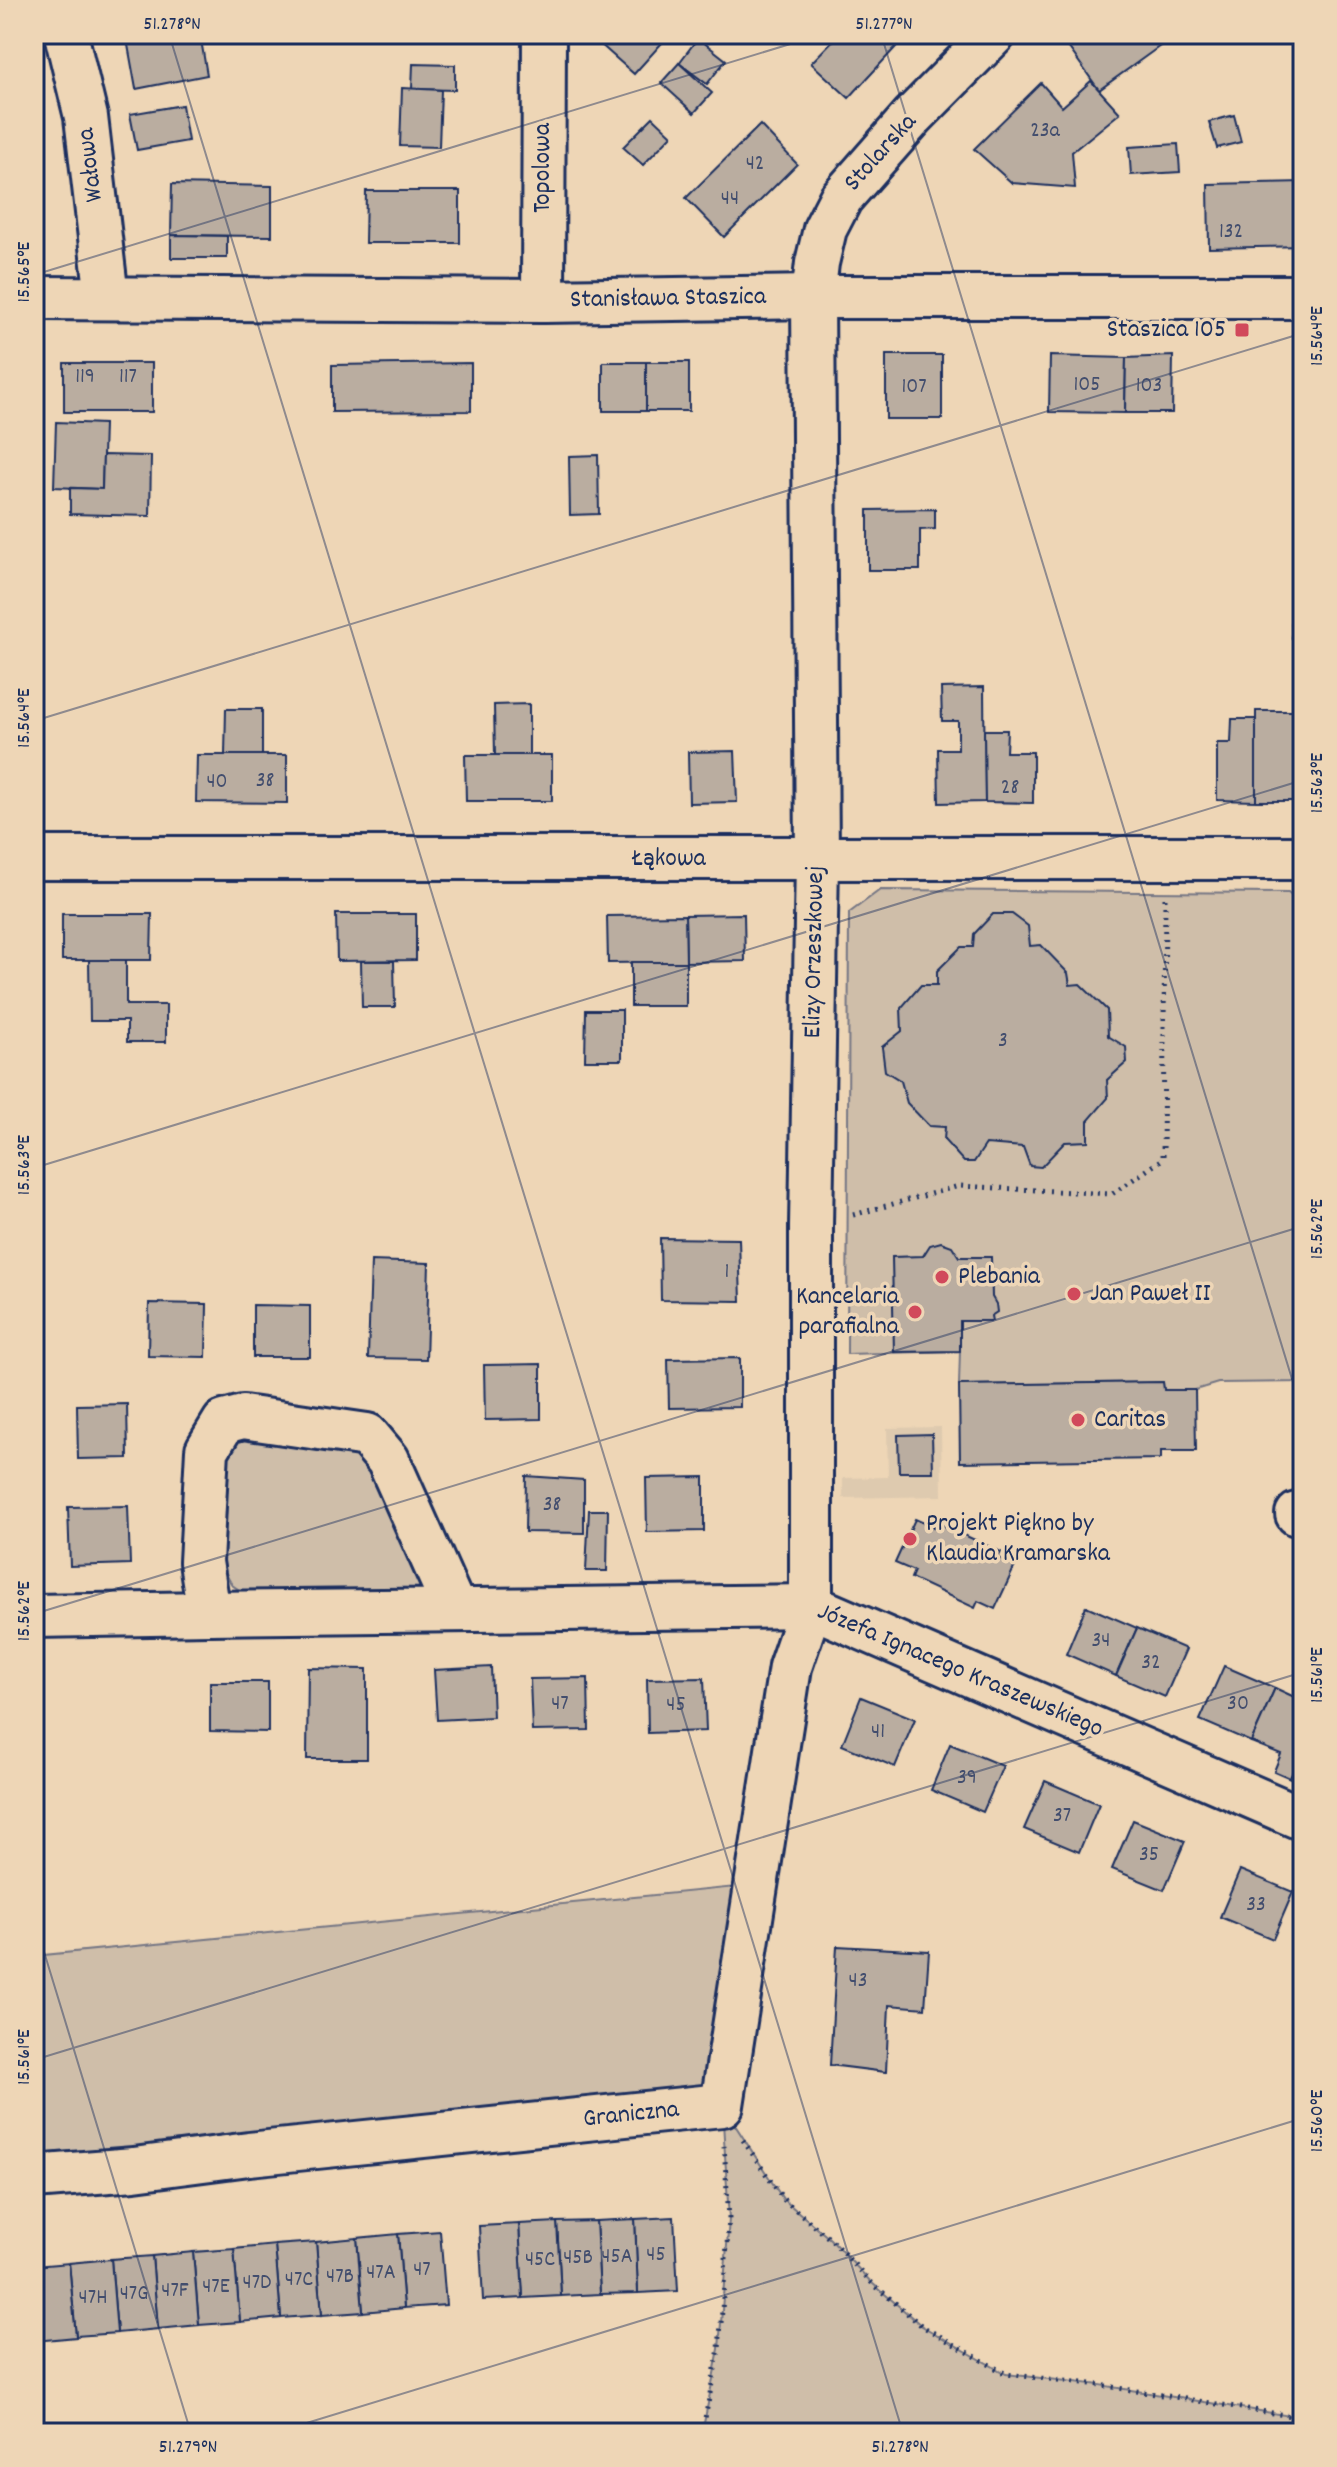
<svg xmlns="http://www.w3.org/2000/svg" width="1337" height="2467" viewBox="0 0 1337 2467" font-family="Dekko,sans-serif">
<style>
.built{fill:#decaaf}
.green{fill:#cfbea9;stroke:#757684;stroke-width:2}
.building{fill:#baada0;stroke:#1b2f5e;stroke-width:2}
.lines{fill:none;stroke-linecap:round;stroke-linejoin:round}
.minor-casing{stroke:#1b2f5e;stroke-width:48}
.path{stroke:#1b2f5e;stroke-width:5;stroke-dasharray:2 6;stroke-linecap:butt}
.minor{stroke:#eed6b6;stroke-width:42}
.ticks{fill:none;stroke:#1b2f5e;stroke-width:2;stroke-opacity:0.45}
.poi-dot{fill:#d1495b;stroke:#eed6b6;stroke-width:3}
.labels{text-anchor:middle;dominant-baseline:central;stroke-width:7;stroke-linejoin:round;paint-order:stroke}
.number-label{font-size:22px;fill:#434e6e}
.street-label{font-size:26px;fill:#1b2f5e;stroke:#eed6b6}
.poi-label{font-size:26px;fill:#1b2f5e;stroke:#eed6b6;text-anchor:start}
.neatline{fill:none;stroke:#1b2f5e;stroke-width:3}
.ticks-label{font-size:20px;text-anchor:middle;fill:#1b2f5e}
</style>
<rect width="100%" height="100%" fill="#eed6b6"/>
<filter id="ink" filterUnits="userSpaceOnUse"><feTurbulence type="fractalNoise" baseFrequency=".0125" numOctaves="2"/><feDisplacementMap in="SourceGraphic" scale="16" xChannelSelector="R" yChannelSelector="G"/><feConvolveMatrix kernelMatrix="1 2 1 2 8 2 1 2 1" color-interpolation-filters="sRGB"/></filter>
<g filter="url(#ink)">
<polygon class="built" points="941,1427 942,1496 843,1498 843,1478 888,1477 887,1428"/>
<g class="green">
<polygon points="880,890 1288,893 1303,905 1303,1382 1218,1383 1195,1390 1164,1390 1163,1382 959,1385 960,1351 847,1354 849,913"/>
<polygon points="246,1437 365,1454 423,1587 419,1592 244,1593 232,1585 222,1567 221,1464 238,1439"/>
<polygon points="756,1885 722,2105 783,2199 830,2239 872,2283 922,2326 1006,2374 1100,2385 1303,2418 1303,2433 702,2433 719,2349 729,2219 722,2106 34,2177 34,1956"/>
</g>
<g class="building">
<polygon points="126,34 200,34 207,75 136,89"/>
<polygon points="589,34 670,34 634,74"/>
<polygon points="839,34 906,34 907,35 849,98 811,63"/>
<polygon points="1075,34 1172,34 1174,36 1099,90 1064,41"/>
<polygon points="698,38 726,60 707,84 679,63"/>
<polygon points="679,63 712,93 694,113 661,83"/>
<polygon points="413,64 455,65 455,90 412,89"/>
<polygon points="1091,81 1120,113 1072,152 1075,188 1012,183 974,149 1041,83 1062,107"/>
<polygon points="402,88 441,90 439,147 400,146"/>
<polygon points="182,105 188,141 137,150 130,114"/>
<polygon points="1234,115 1241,142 1217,148 1209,122"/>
<polygon points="653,117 672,135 643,165 623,147"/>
<polygon points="760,125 797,164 724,237 686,198"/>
<polygon points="1178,144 1180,172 1131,175 1129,147"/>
<polygon points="1303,182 1303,246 1209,248 1208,184"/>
<polygon points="172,184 272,186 272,236 171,235"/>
<polygon points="366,191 460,191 460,243 365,243"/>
<polygon points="171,235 227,236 227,258 171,258"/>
<rect x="886" y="355" width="56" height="64"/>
<polygon points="1050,356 1126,358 1125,413 1049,412"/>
<polygon points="1173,356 1172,413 1125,413 1126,358"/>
<rect x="603" y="362" width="43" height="49"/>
<rect x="646" y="362" width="43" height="49"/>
<rect x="64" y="363" width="88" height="49"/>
<polygon points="471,363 471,411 332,412 332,365"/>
<polygon points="56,422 104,424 102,489 54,487"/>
<polygon points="103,455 151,456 150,516 70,514 70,488 102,489"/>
<polygon points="598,455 599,514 570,515 569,456"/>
<polygon points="935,509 935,529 920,530 920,570 868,570 868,510"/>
<polygon points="1298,582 1303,582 1303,638 1292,638 1291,599 1298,600"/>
<polygon points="984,687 985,802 939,803 938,749 958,749 958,721 942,721 941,688"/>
<polygon points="529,704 529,755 495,755 494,705"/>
<polygon points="226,709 262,709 262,755 225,755"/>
<rect x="1256" y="711" width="47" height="90"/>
<polygon points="1232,719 1256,719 1256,801 1217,800 1217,743 1231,743"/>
<polygon points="984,730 1007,730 1006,752 1033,752 1033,803 985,802"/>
<polygon points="735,751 737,802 689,803 688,752"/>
<polygon points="197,755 287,755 287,803 196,802"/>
<polygon points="465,755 552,755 552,801 466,801"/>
<polygon points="62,914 152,914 151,960 62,960"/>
<polygon points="336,914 416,914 416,960 337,961"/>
<polygon points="744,914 745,961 686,962 685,915"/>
<polygon points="993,914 1012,914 1028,926 1030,946 1041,945 1068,973 1070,985 1080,984 1107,1010 1108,1036 1126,1047 1127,1062 1107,1080 1108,1098 1088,1121 1088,1141 1065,1142 1041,1167 1030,1166 1023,1147 986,1144 974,1162 964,1162 944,1140 945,1127 929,1126 907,1103 901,1081 885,1071 882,1047 902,1031 901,1008 921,985 937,985 937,971 961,947 973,947 974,934"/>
<polygon points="685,915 686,962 608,963 607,916"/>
<polygon points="89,960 126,960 126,1005 166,1005 166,1042 127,1042 127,1021 90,1021"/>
<polygon points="361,961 394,961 395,1007 362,1007"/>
<rect x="631" y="962" width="55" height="44"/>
<polygon points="586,1010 622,1010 622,1060 585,1060"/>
<polygon points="660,1238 739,1239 741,1301 661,1300"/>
<polygon points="941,1242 952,1246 959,1257 991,1257 992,1297 996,1304 997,1312 991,1316 992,1321 960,1321 960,1351 894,1352 892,1257 923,1256 930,1245"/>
<polygon points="371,1261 429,1263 426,1359 368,1358"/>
<polygon points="149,1303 207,1304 206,1357 148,1356"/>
<polygon points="253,1305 310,1306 310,1357 253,1357"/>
<polygon points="740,1358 740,1407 669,1408 668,1359"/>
<polygon points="541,1364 541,1419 485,1420 484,1365"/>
<polygon points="1163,1382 1164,1390 1195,1390 1196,1451 1161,1451 1161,1459 960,1462 959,1385"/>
<polygon points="127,1404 128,1458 78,1459 77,1405"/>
<polygon points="932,1434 933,1472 899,1472 898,1435"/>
<polygon points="526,1476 584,1480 584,1533 525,1532"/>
<polygon points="704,1477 704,1531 647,1532 646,1478"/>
<polygon points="128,1506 130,1564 70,1566 68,1507"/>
<polygon points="589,1510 608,1510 607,1571 586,1571"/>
<polygon points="915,1519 933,1527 936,1522 1001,1552 998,1558 1015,1566 995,1609 978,1601 975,1608 911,1578 914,1571 895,1563"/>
<polygon points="1086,1606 1137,1628 1116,1676 1066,1654"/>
<polygon points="1137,1628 1186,1649 1165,1697 1116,1676"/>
<polygon points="1224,1666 1275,1688 1251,1742 1200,1720"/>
<polygon points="491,1667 493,1717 437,1720 434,1670"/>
<polygon points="308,1668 367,1669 367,1759 307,1759"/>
<polygon points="588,1678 589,1730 532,1731 530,1679"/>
<polygon points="704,1678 706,1731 648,1733 647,1679"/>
<polygon points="210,1682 268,1682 268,1732 210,1731"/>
<polygon points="1275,1688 1303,1701 1303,1748 1290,1778 1274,1771 1281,1754 1251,1742"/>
<polygon points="861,1697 915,1719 895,1767 842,1745"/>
<polygon points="950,1744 1003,1766 983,1812 931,1790"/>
<polygon points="1045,1781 1099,1804 1079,1852 1024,1829"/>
<polygon points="1133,1820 1185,1841 1164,1890 1112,1869"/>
<polygon points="1240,1870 1293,1892 1273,1939 1220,1917"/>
<polygon points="837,1946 929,1951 925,2008 889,2005 886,2072 830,2065"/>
<polygon points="674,2217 678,2291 638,2293 635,2219"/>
<polygon points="635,2219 638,2293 600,2294 596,2221"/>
<polygon points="596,2221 600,2294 561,2296 557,2222"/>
<polygon points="557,2222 561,2296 523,2298 519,2224"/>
<polygon points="519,2224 523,2298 483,2300 479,2226"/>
<polygon points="440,2231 446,2305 404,2308 398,2234"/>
<polygon points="398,2234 404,2308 363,2312 357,2238"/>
<polygon points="357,2238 363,2312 322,2315 316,2242"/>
<polygon points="316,2242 322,2315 281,2318 275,2245"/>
<polygon points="275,2245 281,2318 240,2322 234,2249"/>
<polygon points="234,2249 240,2322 199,2325 193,2252"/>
<polygon points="193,2252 199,2325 158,2329 152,2256"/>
<polygon points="152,2256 158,2329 117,2333 111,2259"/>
<polygon points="111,2259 117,2333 76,2336 69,2263"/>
<polygon points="69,2263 76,2337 35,2341 34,2266"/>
</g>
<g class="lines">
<defs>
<g id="minor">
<polyline points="66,34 86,117 107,298"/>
<polyline points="34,298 543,301 813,297 1303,297"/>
<polyline points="543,301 544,34"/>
<polyline points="34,858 1303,858"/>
<polyline points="1297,1514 1303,1514"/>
<polyline points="455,1610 388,1460 367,1435 243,1417 224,1422 207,1450 201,1562 209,1613 811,1606 1303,1819"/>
<polyline points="34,1616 209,1613"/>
<polyline points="34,2177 134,2169 249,2154 722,2105 790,1667 811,1606 811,1227 817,859 813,297 817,263 825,229 841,198 913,116 994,34"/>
</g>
</defs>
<use href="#minor" class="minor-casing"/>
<g class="path">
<polyline points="853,1215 959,1186 1112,1194 1163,1159 1165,897"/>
<polyline points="743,2140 783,2199 830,2239 872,2283 922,2326 1006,2374 1100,2385 1303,2418"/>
<polyline points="702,2433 719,2349 729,2219 724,2146"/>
</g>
<use href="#minor" class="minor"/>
</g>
</g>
<path class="ticks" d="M169,34L903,2433M881,34L1303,1415M34,275L823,34M34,721L1303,333M34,1168L1303,780M34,1614L1303,1226M34,1919L191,2433M34,2060L1303,1672M274,2433L1303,2118"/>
<g class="poi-dot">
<rect x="1234" y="322" width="16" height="16" rx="4"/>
<circle cx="942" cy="1277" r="8"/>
<circle cx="1074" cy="1294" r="8"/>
<circle cx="915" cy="1312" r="8"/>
<circle cx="1078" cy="1420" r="8"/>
<circle cx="910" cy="1539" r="8"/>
</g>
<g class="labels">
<g class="number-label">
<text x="1045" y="131">23a</text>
<text x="755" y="164">42</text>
<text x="730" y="199">44</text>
<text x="1231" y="232">132</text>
<text x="85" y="377">119</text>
<text x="128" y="377">117</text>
<text x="1087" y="385">105</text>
<text x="1149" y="386">103</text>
<text x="914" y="387">107</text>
<text x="265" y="781">38</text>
<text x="217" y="782">40</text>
<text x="1010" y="788">28</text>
<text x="1003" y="1041">3</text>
<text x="727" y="1272">1</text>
<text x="552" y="1505">38</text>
<text x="1101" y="1641">34</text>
<text x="1151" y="1663">32</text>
<text x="560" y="1704">47</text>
<text x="1238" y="1704">30</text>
<text x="676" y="1705">45</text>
<text x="878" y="1732">41</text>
<text x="967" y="1778">39</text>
<text x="1062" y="1816">37</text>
<text x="1149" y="1855">35</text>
<text x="1256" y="1905">33</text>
<text x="858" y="1981">43</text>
<text x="656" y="2255">45</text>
<text x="617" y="2257">45A</text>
<text x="578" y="2258">45B</text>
<text x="540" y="2260">45C</text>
<text x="422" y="2270">47</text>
<text x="381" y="2273">47A</text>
<text x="340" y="2277">47B</text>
<text x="299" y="2280">47C</text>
<text x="257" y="2283">47D</text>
<text x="216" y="2287">47E</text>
<text x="175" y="2291">47F</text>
<text x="134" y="2294">47G</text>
<text x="93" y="2298">47H</text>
</g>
<g class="street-label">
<text transform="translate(881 153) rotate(-48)">Stolarska</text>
<text transform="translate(91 165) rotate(-97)">Wałowa</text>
<text transform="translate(543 168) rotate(-90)">Topolowa</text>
<text transform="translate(668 299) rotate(-1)">Stanisława Staszica</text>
<text x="669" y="859">Łąkowa</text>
<text transform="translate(815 952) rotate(-89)">Elizy Orzeszkowej</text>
<text transform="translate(960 1671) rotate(23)">Józefa Ignacego Kraszewskiego</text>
<text transform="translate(631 2115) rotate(-6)">Graniczna</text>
</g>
<g class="poi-label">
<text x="1226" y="330" text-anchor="end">Staszica 105</text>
<text x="958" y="1277">Plebania</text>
<text x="1090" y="1294">Jan Paweł II</text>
<text x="899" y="1297" text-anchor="end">Kancelaria<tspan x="899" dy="30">parafialna</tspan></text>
<text x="1094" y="1420">Caritas</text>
<text x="926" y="1524">Projekt Piękno by<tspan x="926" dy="30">Klaudia Kramarska</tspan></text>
</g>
</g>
<rect width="1337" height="2467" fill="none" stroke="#eed6b6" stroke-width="88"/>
<rect x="44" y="44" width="1249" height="2379" class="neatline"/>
<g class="ticks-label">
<text x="172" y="29">51.278°N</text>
<text x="884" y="29">51.277°N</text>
<text transform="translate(22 272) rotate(-90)" y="7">15.565°E</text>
<text transform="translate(1315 336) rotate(-90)" y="7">15.564°E</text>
<text transform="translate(22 718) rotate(-90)" y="7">15.564°E</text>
<text transform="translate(1315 783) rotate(-90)" y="7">15.563°E</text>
<text transform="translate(22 1165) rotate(-90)" y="7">15.563°E</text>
<text transform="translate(1315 1229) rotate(-90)" y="7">15.562°E</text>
<text transform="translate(22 1611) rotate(-90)" y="7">15.562°E</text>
<text transform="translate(1315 1675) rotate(-90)" y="7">15.561°E</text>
<text transform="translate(22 2057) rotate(-90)" y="7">15.561°E</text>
<text transform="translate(1315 2121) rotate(-90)" y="7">15.560°E</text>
<text x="188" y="2452">51.279°N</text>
<text x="900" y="2452">51.278°N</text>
</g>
</svg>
